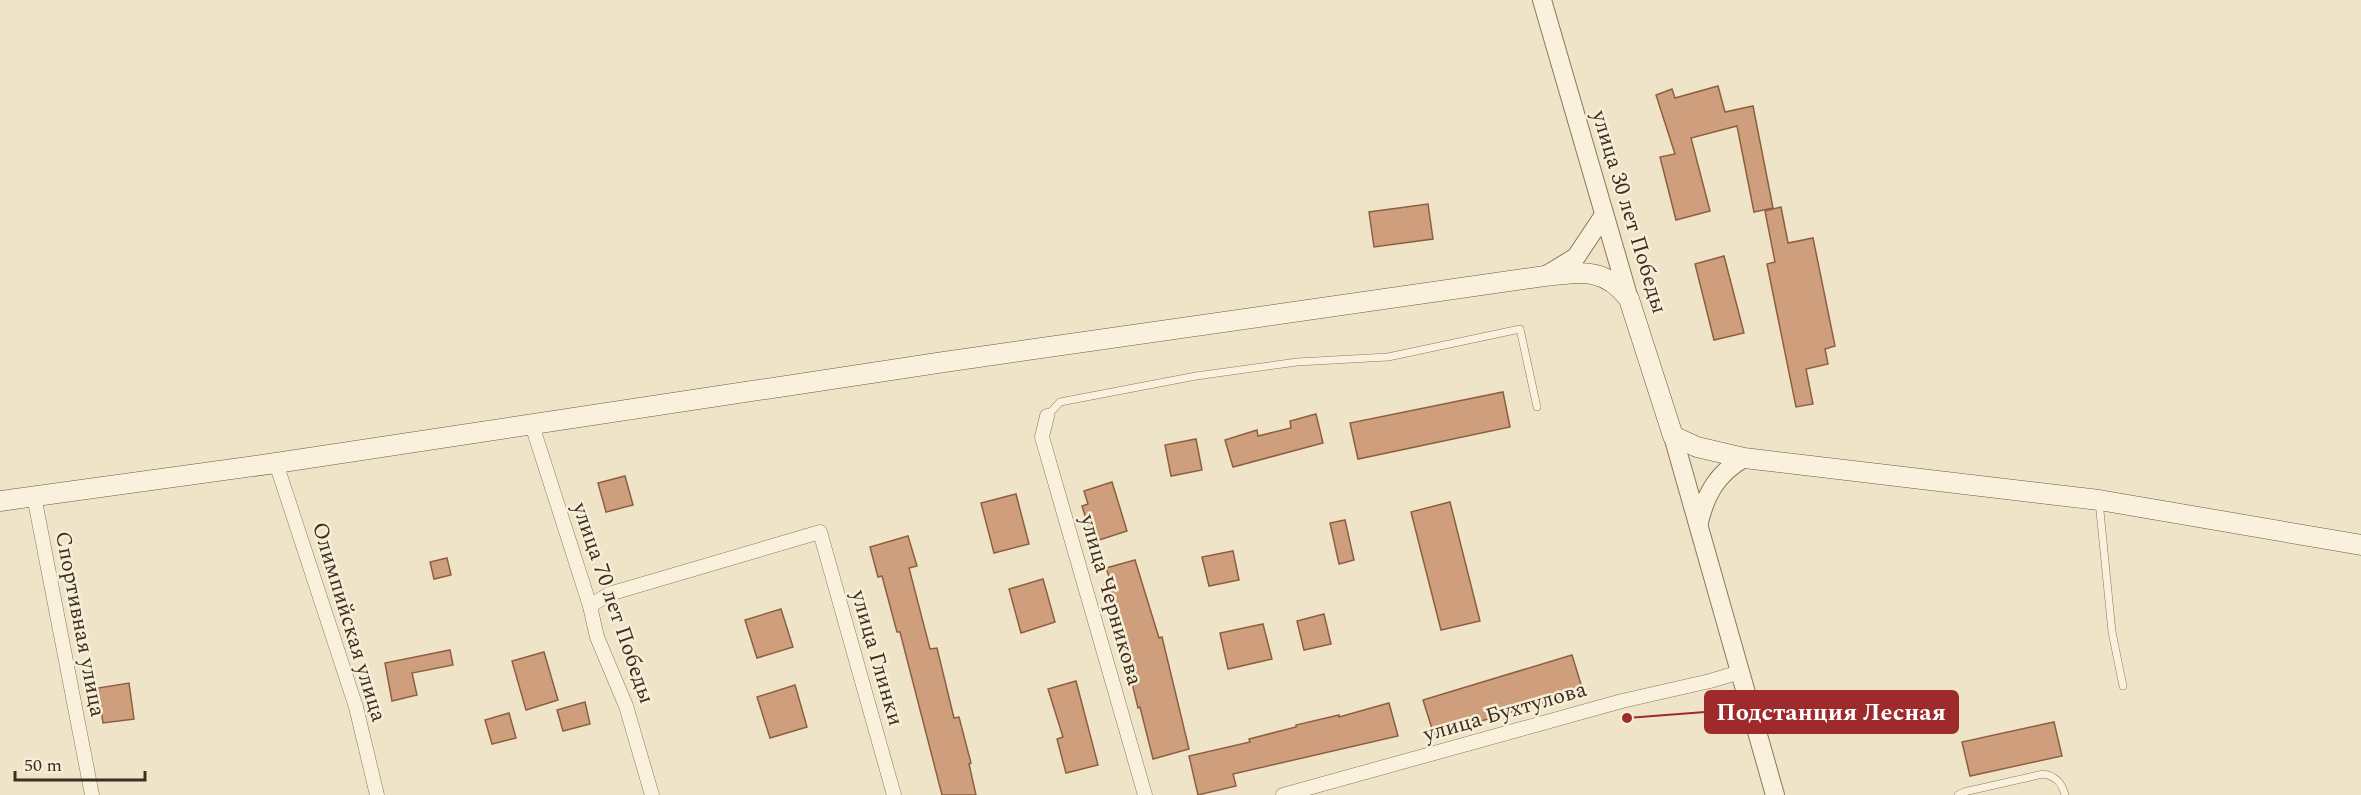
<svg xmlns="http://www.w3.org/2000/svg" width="2361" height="795" viewBox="0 0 2361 795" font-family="Spectral,serif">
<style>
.building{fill:#cf9f7d;stroke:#8d5f41;stroke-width:1.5}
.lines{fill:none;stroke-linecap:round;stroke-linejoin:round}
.service-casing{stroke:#8d765c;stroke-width:8}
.minor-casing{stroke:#8d765c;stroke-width:15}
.tertiary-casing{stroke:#8d765c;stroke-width:20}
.secondary-casing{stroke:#6f573f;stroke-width:21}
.service{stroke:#faf1dc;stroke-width:7}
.minor{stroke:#faf1dc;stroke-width:14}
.tertiary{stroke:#faf1dc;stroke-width:18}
.secondary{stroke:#faf1dc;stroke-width:20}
.labels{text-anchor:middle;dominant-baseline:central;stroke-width:5;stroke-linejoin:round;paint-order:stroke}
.street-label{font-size:22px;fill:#3d2e20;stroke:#f7eed8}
.leader{fill:none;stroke:#9e2a2b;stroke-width:2}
.callout-dot{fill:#9e2a2b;stroke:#f7eed8;stroke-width:2}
.callout{fill:#9e2a2b;stroke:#9e2a2b;stroke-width:2}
.callout-label{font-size:24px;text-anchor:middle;font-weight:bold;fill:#fff}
</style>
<rect width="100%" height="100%" fill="#f0e4c8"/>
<g class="building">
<polygon points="1718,86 1725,112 1753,106 1773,208 1754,212 1737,126 1691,138 1710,211 1676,220 1660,157 1675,154 1656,95 1672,89 1675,98"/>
<polygon points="1428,204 1433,239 1374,247 1369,212"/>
<polygon points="1781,207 1788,243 1813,238 1835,346 1825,349 1828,364 1806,369 1813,404 1796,407 1767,264 1775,262 1765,211"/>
<polygon points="1724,256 1744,333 1714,340 1695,264"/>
<polygon points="1503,392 1510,427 1358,459 1350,423"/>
<polygon points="1316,414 1323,443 1233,467 1225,440 1257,430 1258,436 1291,428 1290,421"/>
<polygon points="1196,439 1202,470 1171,476 1165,445"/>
<polygon points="625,476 633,505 606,512 598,483"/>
<polygon points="1112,482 1127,531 1099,540 1095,526 1089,528 1082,506 1088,504 1084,491"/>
<polygon points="1016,494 1029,544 994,553 981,503"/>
<polygon points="1450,502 1480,621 1441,630 1411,512"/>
<polygon points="1345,520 1354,560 1339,564 1330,523"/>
<polygon points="908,536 917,566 909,568 930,649 937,648 954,718 959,717 971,763 969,764 976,795 942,795 900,632 897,632 882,576 878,577 870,547"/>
<polygon points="1233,551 1239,580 1209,586 1202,557"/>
<polygon points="447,558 451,575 434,579 430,562"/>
<polygon points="1135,560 1159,638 1162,637 1189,749 1153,759 1140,707 1138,708 1123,646 1128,645 1116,603 1111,605 1104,584 1111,582 1106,568"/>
<polygon points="1043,579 1055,622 1021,633 1009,589"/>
<polygon points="781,609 793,647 757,658 745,620"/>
<polygon points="1324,614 1331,644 1304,650 1297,621"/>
<polygon points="1263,624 1272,659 1228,669 1220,633"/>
<polygon points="450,650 453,665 412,673 417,695 392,701 385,663"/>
<polygon points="544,652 558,700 526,710 512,661"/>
<polygon points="1572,655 1583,691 1434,735 1423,700"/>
<polygon points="1076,681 1098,765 1066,773 1057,739 1063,737 1048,689"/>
<polygon points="129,683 134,719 103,723 98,688"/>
<polygon points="795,685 807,727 770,738 757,697"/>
<polygon points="585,702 590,724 563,731 557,710"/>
<polygon points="1389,703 1398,736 1233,774 1236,786 1198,795 1189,756 1250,742 1249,739 1296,727 1296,725 1339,715 1339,717"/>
<polygon points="509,713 516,738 492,744 485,720"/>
<polygon points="2054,722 2062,756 1970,776 1962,742"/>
</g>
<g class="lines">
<defs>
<g id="service">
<polyline points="1047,416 1060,402 1196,376 1297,362 1388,357 1520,329 1537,407"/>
<polyline points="2099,501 2112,632 2123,686"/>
<path d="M1958,795L1964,792L2043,774C2056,776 2062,783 2065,795"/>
</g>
<g id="minor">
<polyline points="1047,416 1042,437 1145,795"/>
<polyline points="532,425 590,606 597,637 626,706 652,795"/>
<polyline points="276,463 356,707 377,795"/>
<polyline points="34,496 92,795"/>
<polyline points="590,606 609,594 820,532 894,795"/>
<polyline points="1283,795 1622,701 1710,681 1740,672"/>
</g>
<g id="tertiary">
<polyline points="1542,0 1629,299"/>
<polyline points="1545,276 1576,257 1604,215"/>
<polyline points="1673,436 1775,795"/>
<path d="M1699,522C1706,493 1718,473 1744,458"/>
</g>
<path id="secondary" d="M0,501L276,463L944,362L1545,276C1581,272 1605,267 1629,299L1673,436L1697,447L1744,458L2099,500L2361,545"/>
</defs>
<use href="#service" class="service-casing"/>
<use href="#minor" class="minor-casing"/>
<use href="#tertiary" class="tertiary-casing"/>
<use href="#secondary" class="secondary-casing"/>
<use href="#service" class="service"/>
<use href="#minor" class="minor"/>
<use href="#tertiary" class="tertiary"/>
<use href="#secondary" class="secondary"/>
</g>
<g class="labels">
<g class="street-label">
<text transform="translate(1629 212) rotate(73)">улица 30 лет Победы</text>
<text transform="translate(1111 600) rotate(74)">улица Черникова</text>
<text transform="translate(613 603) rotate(71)">улица 70 лет Победы</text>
<text transform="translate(349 622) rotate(73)">Олимпийская улица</text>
<text transform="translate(80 624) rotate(79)">Спортивная улица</text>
<text transform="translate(877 658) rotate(74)">улица Глинки</text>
<text transform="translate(1505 712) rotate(-16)">улица Бухтулова</text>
</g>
</g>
<path class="leader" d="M1627 718L1705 712"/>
<circle class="callout-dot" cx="1627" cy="718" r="6"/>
<rect class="callout" x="1705" y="691" width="253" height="42" rx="6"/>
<g class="callout-label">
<text x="1831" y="720">Подстанция Лесная</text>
</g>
<path d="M15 771v9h130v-9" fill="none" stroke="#3d2e20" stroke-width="3"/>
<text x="24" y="771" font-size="18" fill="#3d2e20" stroke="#f7eed8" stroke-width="4.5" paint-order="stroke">50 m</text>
</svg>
